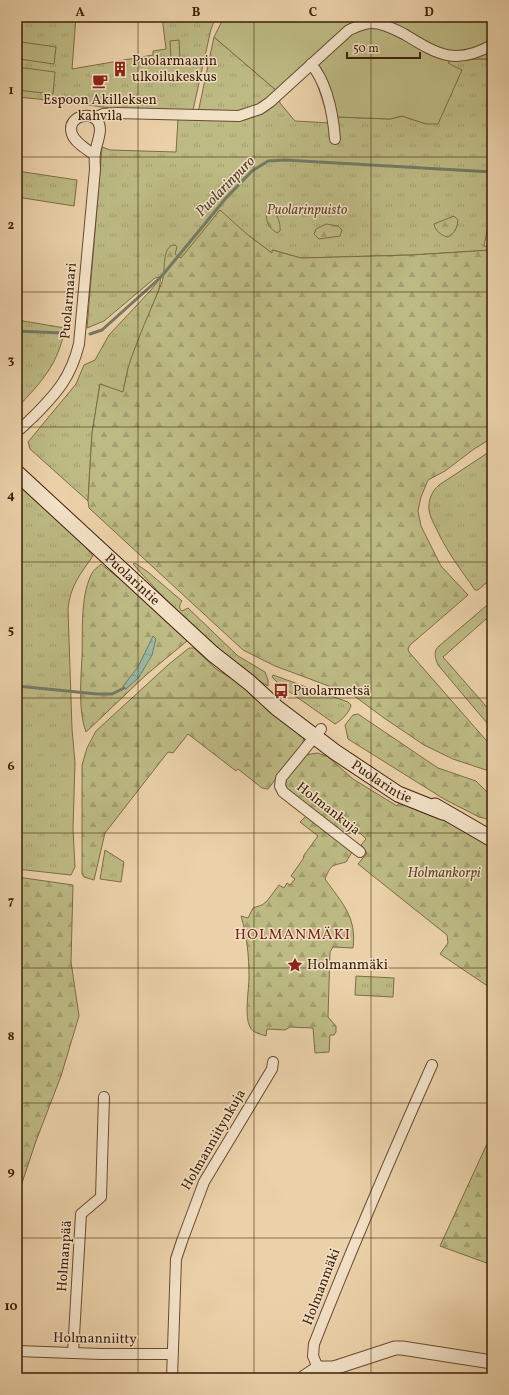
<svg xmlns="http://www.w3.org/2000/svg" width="509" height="1395" viewBox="0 0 509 1395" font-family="Vollkorn,serif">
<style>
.grass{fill:url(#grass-tufts);stroke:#7d6c45}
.forest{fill:url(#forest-firs);stroke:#7d6c45}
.garden{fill:#bdba84;stroke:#7d6c45}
.water{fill:url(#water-ripples);stroke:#747a67}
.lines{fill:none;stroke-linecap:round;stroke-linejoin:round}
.stream{stroke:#747a67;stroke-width:3}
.minor-casing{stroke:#684c2f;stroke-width:12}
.tertiary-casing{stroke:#684c2f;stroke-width:15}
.secondary-casing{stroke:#3d1f06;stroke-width:17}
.minor{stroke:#f2e1c7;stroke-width:10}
.tertiary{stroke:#f2e1c7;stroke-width:13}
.secondary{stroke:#f2e1c7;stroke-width:15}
.grid{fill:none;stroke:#3d1f06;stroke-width:1;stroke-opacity:0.55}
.labels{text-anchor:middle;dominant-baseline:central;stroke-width:3;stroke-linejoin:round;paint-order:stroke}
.poi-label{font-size:14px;fill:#3d1f06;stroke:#f2e1c7;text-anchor:start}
.park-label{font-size:14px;font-style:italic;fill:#5d4626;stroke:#f2e1c7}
.street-label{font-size:14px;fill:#3d1f06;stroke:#f2e1c7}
.water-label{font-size:15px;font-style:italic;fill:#54452e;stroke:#f2e1c7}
.neighbourhood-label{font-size:15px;letter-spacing:1px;fill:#7a1f14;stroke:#f2e1c7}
.neatline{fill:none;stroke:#3d1f06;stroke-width:1.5}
.grid-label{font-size:13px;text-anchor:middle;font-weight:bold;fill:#3d1f06}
</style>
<defs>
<pattern id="grass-tufts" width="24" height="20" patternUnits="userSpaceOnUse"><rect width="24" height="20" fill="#bdba84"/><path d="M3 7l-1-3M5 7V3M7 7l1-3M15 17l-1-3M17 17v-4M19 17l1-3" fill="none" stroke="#a39f70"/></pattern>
<pattern id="forest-firs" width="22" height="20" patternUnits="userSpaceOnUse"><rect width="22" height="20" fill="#bdba84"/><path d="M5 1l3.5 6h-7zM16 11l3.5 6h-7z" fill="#a39f70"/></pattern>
<pattern id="water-ripples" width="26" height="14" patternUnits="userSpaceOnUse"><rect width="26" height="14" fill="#98b7a7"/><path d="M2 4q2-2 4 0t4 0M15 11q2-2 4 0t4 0" fill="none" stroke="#7d9486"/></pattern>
</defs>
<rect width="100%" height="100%" fill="#ebd1a9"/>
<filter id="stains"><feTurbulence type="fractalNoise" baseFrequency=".005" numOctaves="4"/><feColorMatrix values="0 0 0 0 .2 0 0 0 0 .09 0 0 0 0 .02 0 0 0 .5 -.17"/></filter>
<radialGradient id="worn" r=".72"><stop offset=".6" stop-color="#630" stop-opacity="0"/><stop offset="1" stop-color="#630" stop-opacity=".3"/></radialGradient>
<g class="grass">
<polygon points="29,17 76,17 72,69 153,55 153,51 166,49 162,17 216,17 211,29 193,110 122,110 69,102 17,97 17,19"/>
<polygon points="214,37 277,91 280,103 295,121 330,123 338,117 390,119 402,116 426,124 448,63 451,59 486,59 492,71 492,205 484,246 488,246 492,218 492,250 412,255 301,258 273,250 272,253 248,235 180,258 165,271 160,277 155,278 104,321 87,328 102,147 110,150 176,152 178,119 198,113"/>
<polygon points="17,171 77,180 74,206 17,197"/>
<polygon points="161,277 159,289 128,369 123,393 100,384 92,433 88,501 30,449 28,442 76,384 84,365 95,360 109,335 151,290"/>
<path d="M17,320L65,328C58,365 42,381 17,408Z"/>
<path d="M492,450V578L478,590H475C461,570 447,552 437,530C434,524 430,517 429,510C428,500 432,491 439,485Z"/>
<path d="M17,483L86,547L93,556C81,573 70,586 68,609L72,729L75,763L73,829L75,867L71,875L17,869Z"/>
<path d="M135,563L148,572L182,601C180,604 178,608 182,611L188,608L238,656L265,672L268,680V686C254,679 243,668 231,659C195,630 163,598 133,564Z"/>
<path d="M492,601V625L486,619L443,657L492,713V729L438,665C435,658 433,651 439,646Z"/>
<path d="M273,675L348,702L351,705C350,712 341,721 335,724L281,686L272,677Z"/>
<polygon points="105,850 124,862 121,882 100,879"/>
<polygon points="356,976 394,978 393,997 355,995"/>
</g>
<g class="forest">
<path d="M271,208C277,214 281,223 280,231L277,233C267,226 267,223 266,212Z"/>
<path d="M220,210L248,235L272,253V250L301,258L412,255L492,250V438L474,449L445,471L428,480L421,497L418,511L421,526L441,566L468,595L410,645L408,649L409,652L492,747V772L453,759L424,745L384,718L353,695L275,666L243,650L89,508L88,501L92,433L100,384L123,392C125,384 126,376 128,368C137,339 151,310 162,282C166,272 161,245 175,245L177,247L175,254L181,258Z"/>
<path d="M454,216L458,220C457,229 455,232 448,237C442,236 435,231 434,224Z"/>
<polygon points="326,224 338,226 342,230 340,236 319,239 314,234 316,229"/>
<path d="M101,564L167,617L185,633L187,641L146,675L86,732C78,711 81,679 82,656C83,630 80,599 91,575C93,570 98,567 101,564Z"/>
<polygon points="189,648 194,648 216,669 239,683 304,734 303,743 268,789 262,788 238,769 236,771 188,734 173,753 168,752 105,833 94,880 84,877 82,874 82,765 87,748 96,731 168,665"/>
<polygon points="358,714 438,768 476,781 492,797 492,820 479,817 444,799 348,739 345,725 353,715"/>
<polygon points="317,753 327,756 353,779 397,806 400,802 434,814 492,846 492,989 440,954 448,943 447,935 358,864 367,853 361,845 366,839 360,833 341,833 289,793 286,787 286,780 305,755"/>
<path d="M306,816L352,852L346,862C332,866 331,864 325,879C342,903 357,917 353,948L333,947L330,952L328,1017L336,1026V1032L334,1035H330L329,1052L315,1053L313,1028L290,1027L285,1030L267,1029L266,1036C260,1034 253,1033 250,1027C244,1016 249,990 249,977C249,956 247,936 241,916L248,918L253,908L262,905L267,901L279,885L284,888L287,883L290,885L295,879L291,876L303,859L304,855L318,836L300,822Z"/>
<polygon points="17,877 73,885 71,962 79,1016 61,1076 36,1141 17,1198"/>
<polygon points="492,1133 492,1265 440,1246"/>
</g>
<g class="garden">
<polygon points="224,17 492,17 492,71 486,59 451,59 448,63 462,70 438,124 426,124 402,116 390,119 338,117 330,123 314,74 304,64 277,91 214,37"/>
<polygon points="179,40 180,60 171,60 170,41"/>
<polygon points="21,42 56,47 54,64 19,59"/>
<polygon points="17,67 55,72 53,94 17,90"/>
</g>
<polygon class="water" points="153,636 156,639 152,655 139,677 126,689 124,688 123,686 138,667"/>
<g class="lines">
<g class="stream">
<polyline points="17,331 62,333"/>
<polyline points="90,334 102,330 161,277 226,198 252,171 268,161 285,160 492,172"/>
<polyline points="17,686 97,694 112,694 124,688"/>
</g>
<defs>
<g id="minor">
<path d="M311,64C328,84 333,114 335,139"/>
<path d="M94,118L103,114L117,113L239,116L260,109L270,102L349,30C356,27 364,23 372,23C383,23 394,29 404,34C437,54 455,66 492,45"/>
<path d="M17,431C23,428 28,421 33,417C57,393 71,377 79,344L95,169C95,164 94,158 95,153C96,146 100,137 100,129C99,108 65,114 72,134C75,143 87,149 94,155"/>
<polyline points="321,729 281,778 280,786 283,792 360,852"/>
<polyline points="17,1351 101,1354 172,1354"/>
<polyline points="73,1353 81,1214 101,1197 104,1097"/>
<path d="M318,1368L313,1356L314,1344C351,1250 391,1157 432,1065"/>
<polyline points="172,1378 176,1259 182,1241 204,1182 272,1069 273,1062"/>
</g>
<polyline id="tertiary" points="303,1378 318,1368 333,1368 340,1366 395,1348 402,1348 492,1362"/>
<g id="secondary">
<path id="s1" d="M17,473L213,654L250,683L277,708L335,752L398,794L443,812"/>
<polyline points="435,806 492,839"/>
</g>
</defs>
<use href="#minor" class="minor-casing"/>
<use href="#tertiary" class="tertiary-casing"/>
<use href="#secondary" class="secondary-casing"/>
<use href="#minor" class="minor"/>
<use href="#tertiary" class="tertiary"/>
<use href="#secondary" class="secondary"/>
</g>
<path class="grid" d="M138,17V1378M254,17V1378M371,17V1378M17,157H492M17,292H492M17,427H492M17,562H492M17,698H492M17,833H492M17,968H492M17,1103H492M17,1238H492"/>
<defs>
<symbol id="building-bare" viewBox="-9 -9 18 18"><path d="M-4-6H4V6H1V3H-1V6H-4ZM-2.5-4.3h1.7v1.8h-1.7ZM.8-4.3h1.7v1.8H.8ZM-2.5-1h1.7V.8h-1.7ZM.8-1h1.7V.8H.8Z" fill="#8f2418" stroke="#f2e1c7" stroke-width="2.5" paint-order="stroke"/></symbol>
<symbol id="cafe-bare" viewBox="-9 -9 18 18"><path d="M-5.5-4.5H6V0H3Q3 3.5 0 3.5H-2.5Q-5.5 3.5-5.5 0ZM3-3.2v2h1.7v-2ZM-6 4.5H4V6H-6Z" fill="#8f2418" stroke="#f2e1c7" stroke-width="2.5" paint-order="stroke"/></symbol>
<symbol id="bus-bare" viewBox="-9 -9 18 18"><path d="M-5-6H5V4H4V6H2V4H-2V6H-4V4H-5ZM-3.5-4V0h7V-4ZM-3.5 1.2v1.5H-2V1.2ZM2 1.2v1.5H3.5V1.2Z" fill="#8f2418" stroke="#f2e1c7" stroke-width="2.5" paint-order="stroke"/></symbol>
<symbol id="sight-bare" viewBox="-9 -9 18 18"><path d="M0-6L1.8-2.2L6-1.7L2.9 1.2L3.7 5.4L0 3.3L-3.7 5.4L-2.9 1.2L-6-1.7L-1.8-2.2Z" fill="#8f2418" stroke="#f2e1c7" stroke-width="2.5" paint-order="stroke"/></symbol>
</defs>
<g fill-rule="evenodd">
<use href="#building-bare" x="109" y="58" width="22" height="22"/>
<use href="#cafe-bare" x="89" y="70" width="22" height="22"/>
<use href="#bus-bare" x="270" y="680" width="22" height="22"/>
<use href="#sight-bare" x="284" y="954" width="22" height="22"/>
</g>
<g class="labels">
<g class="poi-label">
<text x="132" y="61">Puolarmaarin<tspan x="132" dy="16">ulkoilukeskus</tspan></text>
<text x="100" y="100" text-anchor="middle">Espoon Akilleksen<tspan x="100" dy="16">kahvila</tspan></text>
<text x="293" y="691">Puolarmetsä</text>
<text x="307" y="965">Holmanmäki</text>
</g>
<g class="park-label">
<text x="307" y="210">Puolarinpuisto</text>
<text x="444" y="873">Holmankorpi</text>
</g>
<g class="street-label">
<text transform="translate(69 301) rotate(-85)">Puolarmaari</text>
<text stroke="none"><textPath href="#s1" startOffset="157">Puolarintie</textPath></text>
<text stroke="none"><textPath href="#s1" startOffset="479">Puolarintie</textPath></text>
<text transform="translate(328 809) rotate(38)">Holmankuja</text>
<text transform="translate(214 1140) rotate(-60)">Holmanniitynkuja</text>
<text transform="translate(65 1256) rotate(-86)">Holmanpää</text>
<text transform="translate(322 1287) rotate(-69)">Holmanmäki</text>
<text transform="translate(95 1339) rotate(1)">Holmanniitty</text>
</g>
<g class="water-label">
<text transform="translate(226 187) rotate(-46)">Puolarinpuro</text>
</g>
<g class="neighbourhood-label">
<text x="293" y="935">HOLMANMÄKI</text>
</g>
</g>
<rect width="509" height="1395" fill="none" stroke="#ebd1a9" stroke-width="44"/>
<path d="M347 52v6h73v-6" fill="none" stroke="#3d1f06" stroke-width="2"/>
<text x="353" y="52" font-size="12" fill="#3d1f06" stroke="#f2e1c7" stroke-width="3" paint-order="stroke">50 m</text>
<rect x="22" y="22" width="465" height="1351" class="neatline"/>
<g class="grid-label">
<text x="80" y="16">A</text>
<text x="196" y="16">B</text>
<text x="313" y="16">C</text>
<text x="429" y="16">D</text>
<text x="11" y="94">1</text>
<text x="11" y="229">2</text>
<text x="11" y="364">3</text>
<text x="11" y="499">4</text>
<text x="11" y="634">5</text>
<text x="11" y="770">6</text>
<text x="11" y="905">7</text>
<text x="11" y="1040">8</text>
<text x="11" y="1175">9</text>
<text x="11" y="1310">10</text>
</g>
<rect width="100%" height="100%" filter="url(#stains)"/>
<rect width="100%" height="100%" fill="url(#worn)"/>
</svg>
